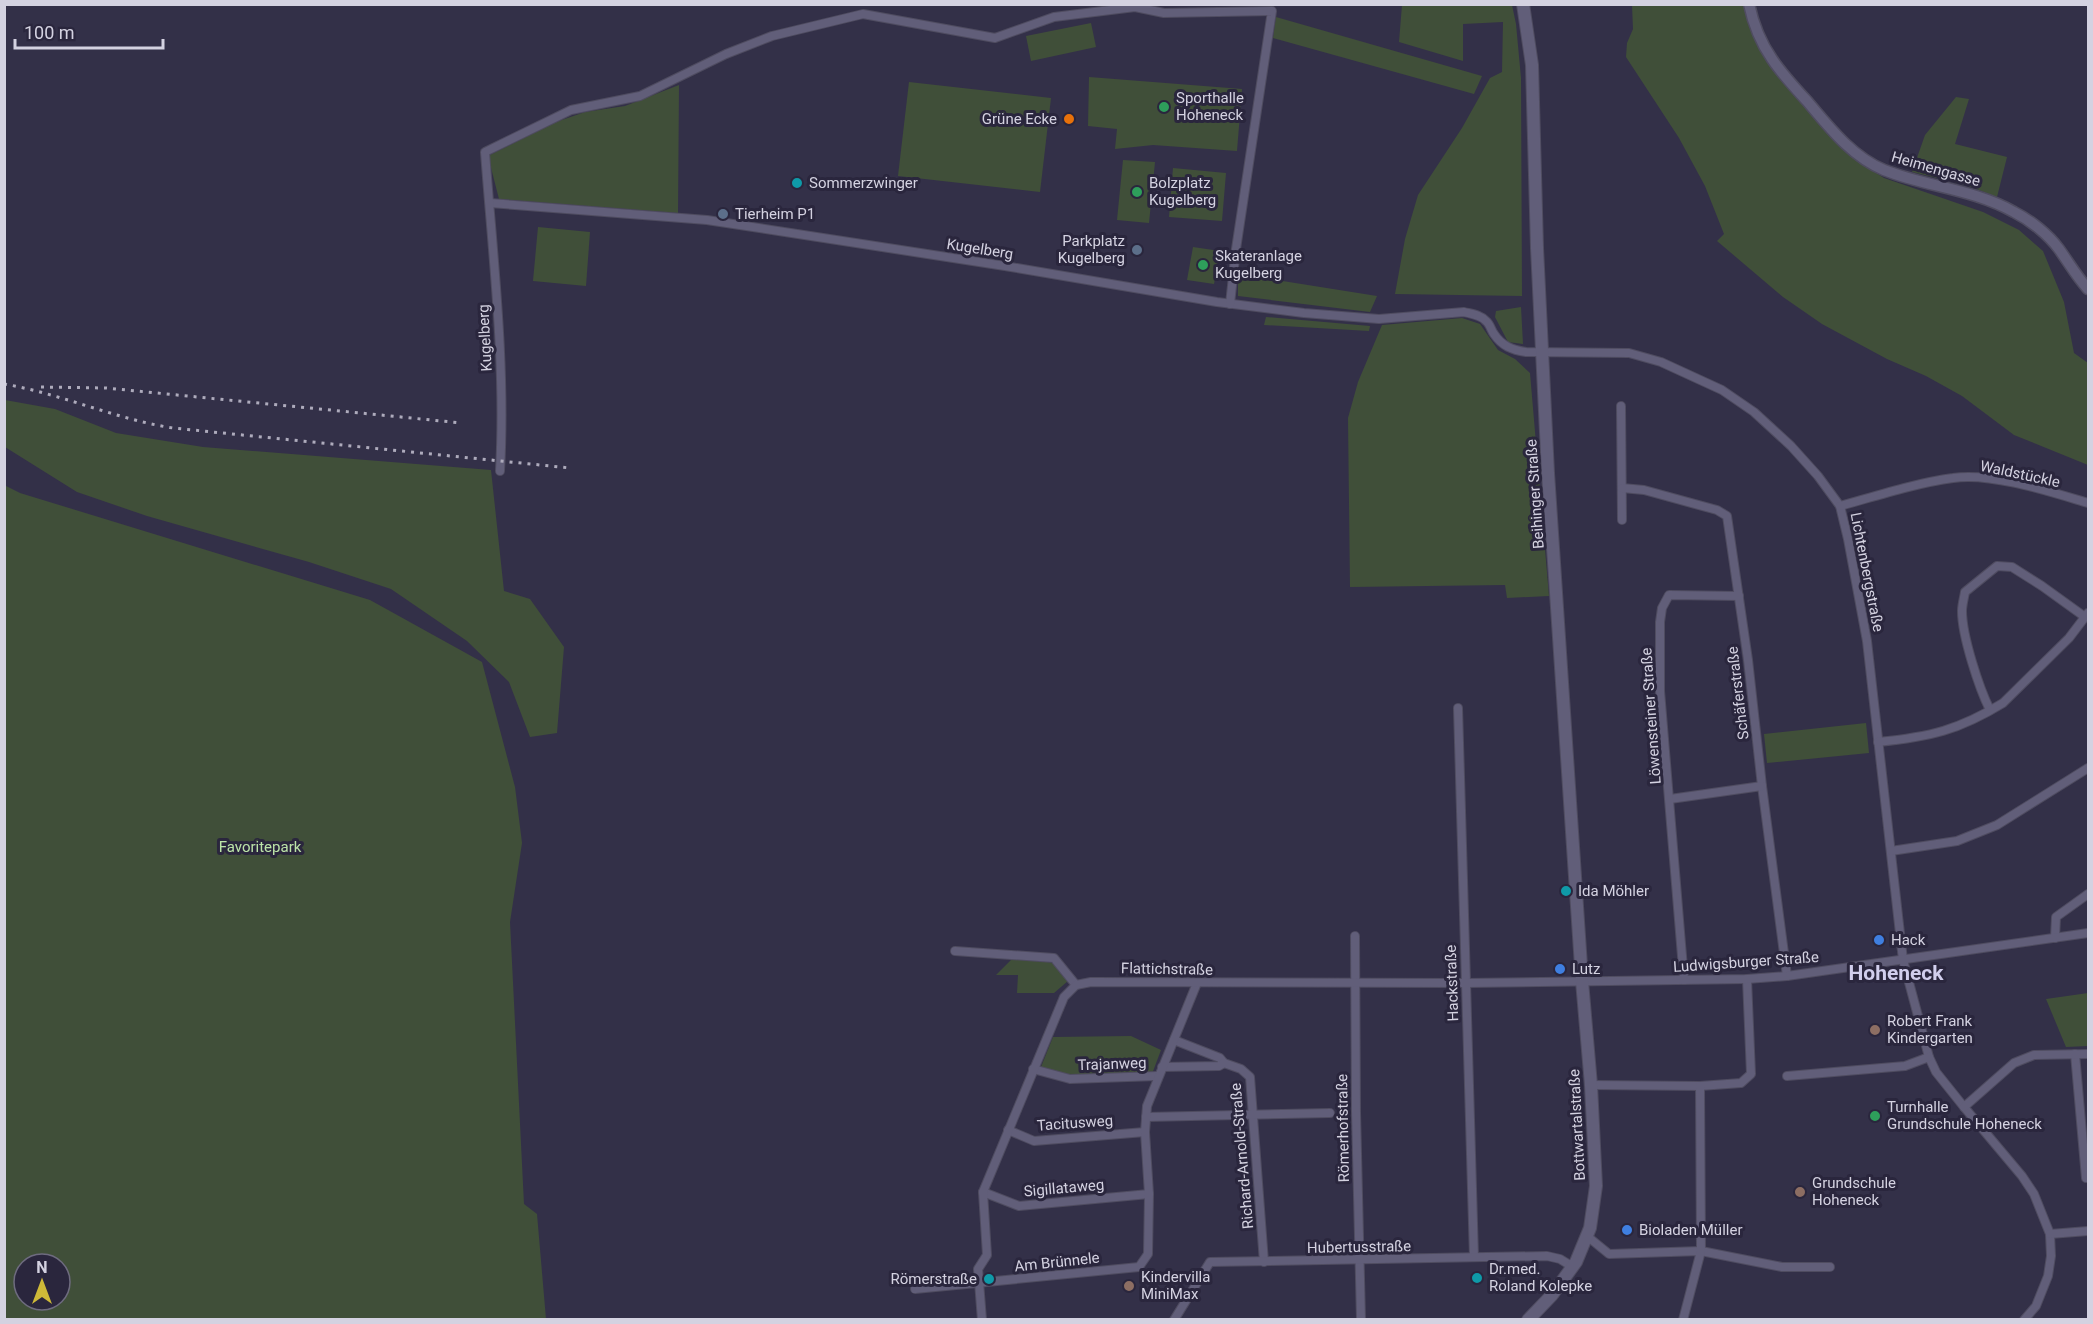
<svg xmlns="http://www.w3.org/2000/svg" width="2093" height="1324" viewBox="0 0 2093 1324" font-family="Roboto,sans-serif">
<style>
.green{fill:#404f39;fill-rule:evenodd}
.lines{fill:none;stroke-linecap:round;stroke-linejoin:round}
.minor-casing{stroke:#4f4c60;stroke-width:10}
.tertiary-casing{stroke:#4f4c60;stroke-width:13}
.secondary-casing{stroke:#4f4c60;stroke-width:14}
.minor{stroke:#615e79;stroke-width:8}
.tertiary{stroke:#615e79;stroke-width:10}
.secondary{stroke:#615e79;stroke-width:12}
.rail{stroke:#aeabbc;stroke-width:3;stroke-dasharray:3 6;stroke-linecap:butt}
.leisure-dot{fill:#2e9e5b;stroke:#2a263d;stroke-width:2}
.food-dot{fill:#e8710a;stroke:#2a263d;stroke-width:2}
.culture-dot{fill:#0f9aa8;stroke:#2a263d;stroke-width:2}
.service-dot{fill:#5c6f8a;stroke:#2a263d;stroke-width:2}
.shop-dot{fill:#3f7fe0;stroke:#2a263d;stroke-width:2}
.education-dot{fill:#8d6e63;stroke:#2a263d;stroke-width:2}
.labels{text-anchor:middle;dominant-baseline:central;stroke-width:6;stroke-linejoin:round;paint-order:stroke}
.poi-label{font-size:15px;fill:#d4d2e1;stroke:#2a263d;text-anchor:start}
.street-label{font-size:15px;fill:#d4d2e1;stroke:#2a263d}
.park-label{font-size:15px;fill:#bce4a8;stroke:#2a263d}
.district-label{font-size:21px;font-weight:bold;fill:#d1ceed;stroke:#2a263d}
</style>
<rect width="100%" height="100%" fill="#333048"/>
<g class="green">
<polygon points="1402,5 1512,5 1516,24 1521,78 1522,296 1395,294 1405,239 1418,195 1462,128 1490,78 1502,72 1503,22 1463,24 1463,61 1399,42"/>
<polygon points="1632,5 1744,5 1800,101 1825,130 1850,156 1884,178 1983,212 2019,230 2043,251 2064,302 2074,353 2088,363 2088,465 2014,435 1962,396 1926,376 1887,359 1822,324 1783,297 1717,241 1724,234 1705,186 1679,138 1626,57 1627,43 1633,29"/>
<polygon points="1276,17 1482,76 1474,94 1273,38"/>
<polygon points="1091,23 1096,47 1031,61 1026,36"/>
<polygon points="1089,77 1242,89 1237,151 1153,145 1115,149 1117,129 1088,126"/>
<polygon points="909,82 1051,98 1040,192 898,176"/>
<polygon points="679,85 678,213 499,199 488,156 556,122 585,112 625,106"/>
<polygon points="1956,97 1969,99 1955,144 2007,157 1997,197 1966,185 1912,172 1925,135"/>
<polygon points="1123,160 1155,162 1149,223 1117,220"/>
<polygon points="1173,168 1226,173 1222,221 1169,217"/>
<polygon points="538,227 590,232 586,286 533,281"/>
<polygon points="1193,247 1220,251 1214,284 1187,280"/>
<polygon points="1238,274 1377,296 1370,312 1238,296"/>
<polygon points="1521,307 1523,344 1508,342 1495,317 1496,311"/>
<polygon points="1266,317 1370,326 1369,331 1264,325"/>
<polygon points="1462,318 1480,324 1498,350 1515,359 1530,373 1549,596 1507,598 1505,585 1350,587 1348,418 1358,382 1382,325"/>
<polygon points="5,400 55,409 116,433 203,447 491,470 504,591 530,599 564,647 557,733 530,737 509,682 467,641 391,589 309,562 147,516 77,492 5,447"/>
<path d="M4,485L20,493L370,600L482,662L515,787L522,843L510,922L524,1204L537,1214L546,1319H5ZM24,1264H60V1300H24Z"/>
<polygon points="1866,723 1869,753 1767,763 1764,734"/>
<polygon points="1013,958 1055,963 1068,981 1054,993 1017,993 1018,975 996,975"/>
<polygon points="2088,993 2088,1046 2066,1047 2046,999"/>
<polygon points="1131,1036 1161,1050 1152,1074 1069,1077 1041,1067 1053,1037"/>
</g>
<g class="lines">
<defs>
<g id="minor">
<path d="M490,203L707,220L1005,266L1217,302L1304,313L1379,319L1464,312C1472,314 1481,315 1486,321C1490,324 1491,330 1494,334C1502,346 1512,350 1526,352L1629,353L1661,362L1722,390L1754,412L1791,446L1818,476L1840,506L1848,539L1867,641L1903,960L1929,1057L1936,1072L1964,1107L2022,1176L2034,1194L2050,1234L2051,1256L2048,1276L2036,1306L2024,1320"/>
<polyline points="1621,406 1622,520"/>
<path d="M500,471C506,365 493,258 485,152L571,110L640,96L726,54L772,36L863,14L995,38L1054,17L1135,7L1164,13L1272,11L1236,249L1230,304"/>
<polyline points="1622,488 1644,490 1717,510 1727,516 1748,660 1762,786 1787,976"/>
<path d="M1840,506C1876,496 1916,483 1953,478C1991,472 2051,492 2088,503"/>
<polyline points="1458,708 1474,1257"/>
<path d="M1990,710C1979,688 1962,636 1962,611C1962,605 1964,598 1965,592L1997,566L2012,567L2042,586L2085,617"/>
<path d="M1878,742C1930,737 1959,730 2003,703L2069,638L2088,613"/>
<polyline points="1670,799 1762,786"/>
<polyline points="1891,851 1957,841 1997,825 2088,768"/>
<polyline points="1355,936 1356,1112 1361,1320"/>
<polyline points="2055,938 2056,917 2088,894"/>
<polyline points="955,951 1054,958 1076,985"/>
<polyline points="1684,980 1660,691 1660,622 1662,608 1669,595 1739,596"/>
<polyline points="1174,1040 1220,1058 1224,1063"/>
<polyline points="2075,1054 2086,1178"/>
<polyline points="1162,1067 1219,1066 1224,1063 1241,1069 1250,1077 1264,1262"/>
<polyline points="1033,1069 1070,1079 1157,1076"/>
<polyline points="1787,1076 1905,1066 1929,1057"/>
<polyline points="1591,1085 1700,1086 1741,1083 1751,1074 1747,979"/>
<polyline points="1964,1107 2014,1063 2034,1055 2088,1054"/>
<polyline points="1146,1117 1330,1113"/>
<polyline points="1008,1130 1034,1141 1145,1132"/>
<polyline points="983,1192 1019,1206 1149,1194"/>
<polyline points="2050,1234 2088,1231"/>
<polyline points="1587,1236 1609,1254 1701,1251 1782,1267 1830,1267"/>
<polyline points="915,1289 1139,1267 1148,1254 1149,1194 1145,1132 1147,1106 1197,983"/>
<polyline points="982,1320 978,1269 987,1255 983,1192 1064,997 1076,985 1091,982 1466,983 1747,979 1787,976 2088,933"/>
<polyline points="1174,1320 1210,1262 1547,1256 1560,1259 1573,1267"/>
<polyline points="1683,1320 1701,1251 1700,1086"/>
</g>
<path id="tertiary" d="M1749,4C1753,23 1761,43 1772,59C1782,74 1795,88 1807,101C1829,127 1852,157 1884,170C1927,187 1973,189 2014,212C2030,220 2048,234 2059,249C2069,263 2077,277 2088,289"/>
<polyline id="secondary" points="1523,4 1532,65 1537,248 1548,473 1582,981 1591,1085 1596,1186 1590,1228 1576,1262 1552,1295 1528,1320"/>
</defs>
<use href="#minor" class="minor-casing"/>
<use href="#tertiary" class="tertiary-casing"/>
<use href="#secondary" class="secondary-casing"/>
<use href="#minor" class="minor"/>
<use href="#tertiary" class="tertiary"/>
<use href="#secondary" class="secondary"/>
<g class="rail">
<path d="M4,384C62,394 115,419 173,428L570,468"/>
<polyline points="41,387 106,388 462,423"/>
</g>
</g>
<g class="leisure-dot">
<circle cx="1164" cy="107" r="6"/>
<circle cx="1137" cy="192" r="6"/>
<circle cx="1203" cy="265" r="6"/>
<circle cx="1875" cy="1116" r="6"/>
</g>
<circle class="food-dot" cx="1069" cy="119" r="6"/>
<g class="culture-dot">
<circle cx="797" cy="183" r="6"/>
<circle cx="1566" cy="891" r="6"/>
<circle cx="1477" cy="1278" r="6"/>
<circle cx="989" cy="1279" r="6"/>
</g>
<g class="service-dot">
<circle cx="723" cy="214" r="6"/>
<circle cx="1137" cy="250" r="6"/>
</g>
<g class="shop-dot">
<circle cx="1879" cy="940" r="6"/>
<circle cx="1560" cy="969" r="6"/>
<circle cx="1627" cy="1230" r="6"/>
</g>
<g class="education-dot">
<circle cx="1875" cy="1030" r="6"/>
<circle cx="1800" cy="1192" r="6"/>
<circle cx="1129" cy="1286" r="6"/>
</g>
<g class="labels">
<g class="poi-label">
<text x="1176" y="98">Sporthalle<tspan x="1176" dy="17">Hoheneck</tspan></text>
<text x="1057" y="119" text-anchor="end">Grüne Ecke</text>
<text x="809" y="183">Sommerzwinger</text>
<text x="1149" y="183">Bolzplatz<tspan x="1149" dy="17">Kugelberg</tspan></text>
<text x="735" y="214">Tierheim P1</text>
<text x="1125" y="241" text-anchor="end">Parkplatz<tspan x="1125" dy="17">Kugelberg</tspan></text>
<text x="1215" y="256">Skateranlage<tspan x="1215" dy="17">Kugelberg</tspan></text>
<text x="1578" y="891">Ida Möhler</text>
<text x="1891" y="940">Hack</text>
<text x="1572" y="969">Lutz</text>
<text x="1887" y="1021">Robert Frank<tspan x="1887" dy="17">Kindergarten</tspan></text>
<text x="1887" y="1107">Turnhalle<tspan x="1887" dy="17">Grundschule Hoheneck</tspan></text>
<text x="1812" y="1183">Grundschule<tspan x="1812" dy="17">Hoheneck</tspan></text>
<text x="1639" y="1230">Bioladen Müller</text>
<text x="1489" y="1269">Dr.med.<tspan x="1489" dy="17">Roland Kolepke</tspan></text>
<text x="1141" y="1277">Kindervilla<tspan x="1141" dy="17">MiniMax</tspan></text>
<text x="977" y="1279" text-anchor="end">Römerstraße</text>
</g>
<g class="street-label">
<text transform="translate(1936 169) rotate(16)">Heimengasse</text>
<text transform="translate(980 249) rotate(9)">Kugelberg</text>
<text transform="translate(485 338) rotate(-93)">Kugelberg</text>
<text transform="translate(2020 474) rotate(12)">Waldstückle</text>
<text transform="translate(1535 494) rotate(-94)">Beihinger Straße</text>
<text transform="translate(1867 572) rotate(79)">Lichtenbergstraße</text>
<text transform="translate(1738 693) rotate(-97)">Schäferstraße</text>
<text transform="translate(1651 716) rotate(-94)">Löwensteiner Straße</text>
<text transform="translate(1746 962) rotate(-4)">Ludwigsburger Straße</text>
<text transform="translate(1167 969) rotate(1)">Flattichstraße</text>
<text transform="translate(1452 983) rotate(-92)">Hackstraße</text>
<text transform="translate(1112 1064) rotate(-2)">Trajanweg</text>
<text transform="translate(1075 1123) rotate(-4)">Tacitusweg</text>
<text transform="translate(1577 1125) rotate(-93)">Bottwartalstraße</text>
<text transform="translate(1343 1128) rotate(-91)">Römerhofstraße</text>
<text transform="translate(1242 1156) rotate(-95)">Richard-Arnold-Straße</text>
<text transform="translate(1064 1188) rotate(-5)">Sigillataweg</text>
<text transform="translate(1359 1247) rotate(-1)">Hubertusstraße</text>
<text transform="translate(1057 1262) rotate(-6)">Am Brünnele</text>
</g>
<g class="park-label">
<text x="260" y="847">Favoritepark</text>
</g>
<g class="district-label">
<text x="1896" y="973">Hoheneck</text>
</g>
</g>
<rect width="2093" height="1324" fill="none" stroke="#d4d2e1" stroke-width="12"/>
<g transform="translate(42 1282)"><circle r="28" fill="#2a263d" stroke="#6e6b7f" stroke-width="1.5"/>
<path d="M0-4.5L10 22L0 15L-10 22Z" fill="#ceb938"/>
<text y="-9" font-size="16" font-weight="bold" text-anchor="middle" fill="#d4d2e1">N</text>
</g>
<path d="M15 39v9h148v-9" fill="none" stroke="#d4d2e1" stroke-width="3"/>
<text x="24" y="39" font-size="18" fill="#d4d2e1" stroke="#2a263d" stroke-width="4.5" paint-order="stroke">100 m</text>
</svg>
